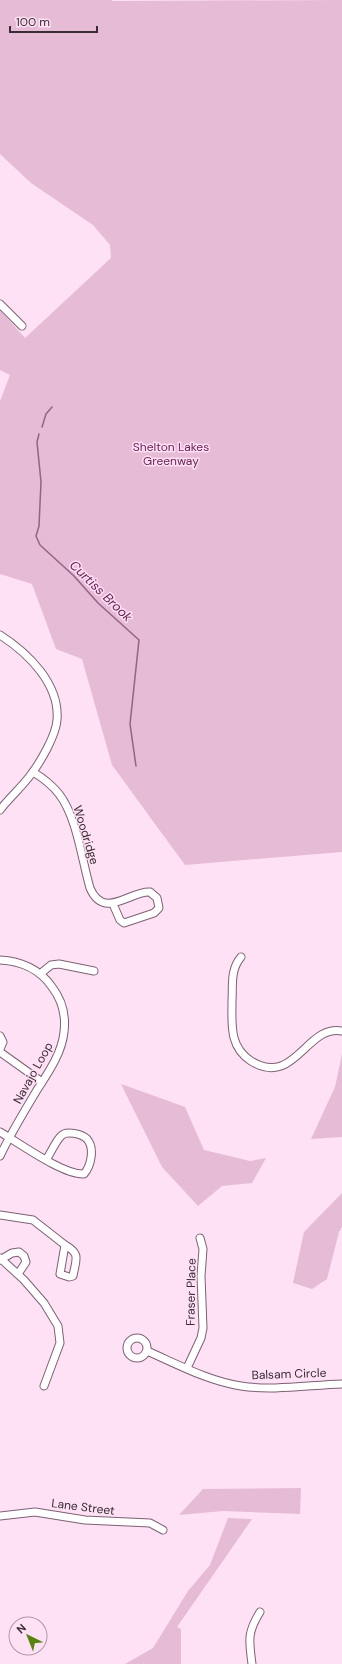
<svg xmlns="http://www.w3.org/2000/svg" width="342" height="1664" viewBox="0 0 342 1664" font-family="'DM Sans',sans-serif">
<style>
.green{fill:#e6bbd6}
.lines{fill:none;stroke-linecap:round;stroke-linejoin:round}
.stream{stroke:#946384;stroke-width:1.5}
.minor-casing{stroke:#7e6074;stroke-width:9}
.minor{stroke:#fff;stroke-width:7}
.labels{text-anchor:middle;dominant-baseline:central;stroke-width:3;stroke-linejoin:round;paint-order:stroke}
.park-label{font-size:12px;fill:#6d2159;stroke:#fee1f4}
.street-label{font-size:12px;fill:#3a2c35;stroke:#fee1f4}
.water-label{font-size:13px;font-style:italic;fill:#641951;stroke:#fee1f4}
</style>
<rect width="100%" height="100%" fill="#fee1f4"/>
<g class="green">
<polygon points="0,0 112,0 112,1 342,0 342,852 185,865 112,765 82,659 56,649 32,584 0,574 0,401 10,375 0,370 0,310 25,338 111,258 110,245 93,225 31,183 0,154"/>
<polygon points="342,1054 342,1137 311,1139 335,1087"/>
<polygon points="121,1084 185,1107 204,1150 250,1161 266,1158 252,1183 222,1186 198,1206 162,1167"/>
<polygon points="342,1193 342,1227 339,1232 327,1279 312,1289 293,1283 304,1232"/>
<polygon points="301,1488 300,1514 223,1511 179,1515 203,1489"/>
<polygon points="228,1518 252,1519 177,1627 181,1629 181,1664 125,1664 153,1648 188,1591 210,1565"/>
</g>
<g class="lines">
<g class="stream">
<polyline points="42,427 46,414 52,407"/>
<polyline points="39,434 37,442 41,482 39,526 36,536 40,545 74,576 98,603 139,640 130,724 136,766"/>
</g>
<defs>
<g id="minor">
<polyline points="0,304 22,326"/>
<path d="M0,635C28,653 60,684 57,720C56,735 41,761 32,773C23,786 10,797 0,810"/>
<path d="M33,772C43,778 52,785 59,794C77,817 82,861 90,888C104,921 131,890 150,892L157,898L159,908L154,913L124,923L120,920L113,904"/>
<path d="M241,957C230,970 233,985 232,1001C232,1024 229,1047 251,1061C295,1088 306,1024 342,1031"/>
<path d="M0,960C20,961 40,969 52,987C62,1000 66,1016 64,1032C62,1053 48,1073 37,1090C24,1112 11,1133 0,1156"/>
<polyline points="40,974 51,965 59,964 94,971"/>
<polyline points="0,1036 3,1042 0,1049"/>
<polyline points="0,1052 42,1082"/>
<path d="M0,1132C19,1143 63,1175 84,1174C91,1166 95,1148 87,1139C82,1134 66,1130 61,1136C55,1142 51,1153 46,1160"/>
<polyline points="0,1215 33,1220 65,1245"/>
<path d="M65,1245C81,1254 76,1259 73,1276L69,1277L60,1274Z"/>
<polyline points="0,1258 24,1280 44,1303 58,1326 60,1343 44,1386"/>
<polyline points="0,1260 12,1253 19,1252 24,1256 26,1262 18,1274"/>
<circle cx="137" cy="1348" r="10"/>
<path d="M147,1351C177,1364 208,1381 241,1386C272,1391 310,1385 342,1384"/>
<polyline points="187,1368 201,1338 203,1328 201,1276 203,1249 200,1238"/>
<polyline points="0,1516 35,1512 85,1520 150,1523 163,1530"/>
<path d="M252,1664C249,1640 247,1633 260,1612"/>
</g>
</defs>
<use href="#minor" class="minor-casing"/>
<use href="#minor" class="minor"/>
</g>
<g class="labels">
<g class="park-label">
<text x="171" y="447">Shelton Lakes<tspan x="171" dy="14">Greenway</tspan></text>
</g>
<g class="street-label">
<text transform="translate(86 835) rotate(73)">Woodridge</text>
<text transform="translate(33 1073) rotate(-61)">Navajo Loop</text>
<text transform="translate(191 1292) rotate(-89)">Fraser Place</text>
<text transform="translate(289 1374) rotate(-2)">Balsam Circle</text>
<text transform="translate(83 1507) rotate(7)">Lane Street</text>
</g>
<g class="water-label">
<text transform="translate(101 591) rotate(44)">Curtiss Brook</text>
</g>
</g>
<g transform="translate(28 1636) rotate(317)"><circle r="19" fill="#fee1f4" stroke="#b099a8"/>
<path d="M0-3L7 15L0 10L-7 15Z" fill="#58830f"/>
<text y="-6" font-size="11" font-weight="bold" text-anchor="middle" fill="#3a2c35">N</text>
</g>
<path d="M10 26v6h87v-6" fill="none" stroke="#3a2c35" stroke-width="2"/>
<text x="16" y="26" font-size="12" fill="#3a2c35" stroke="#fee1f4" stroke-width="3" paint-order="stroke">100 m</text>
</svg>
